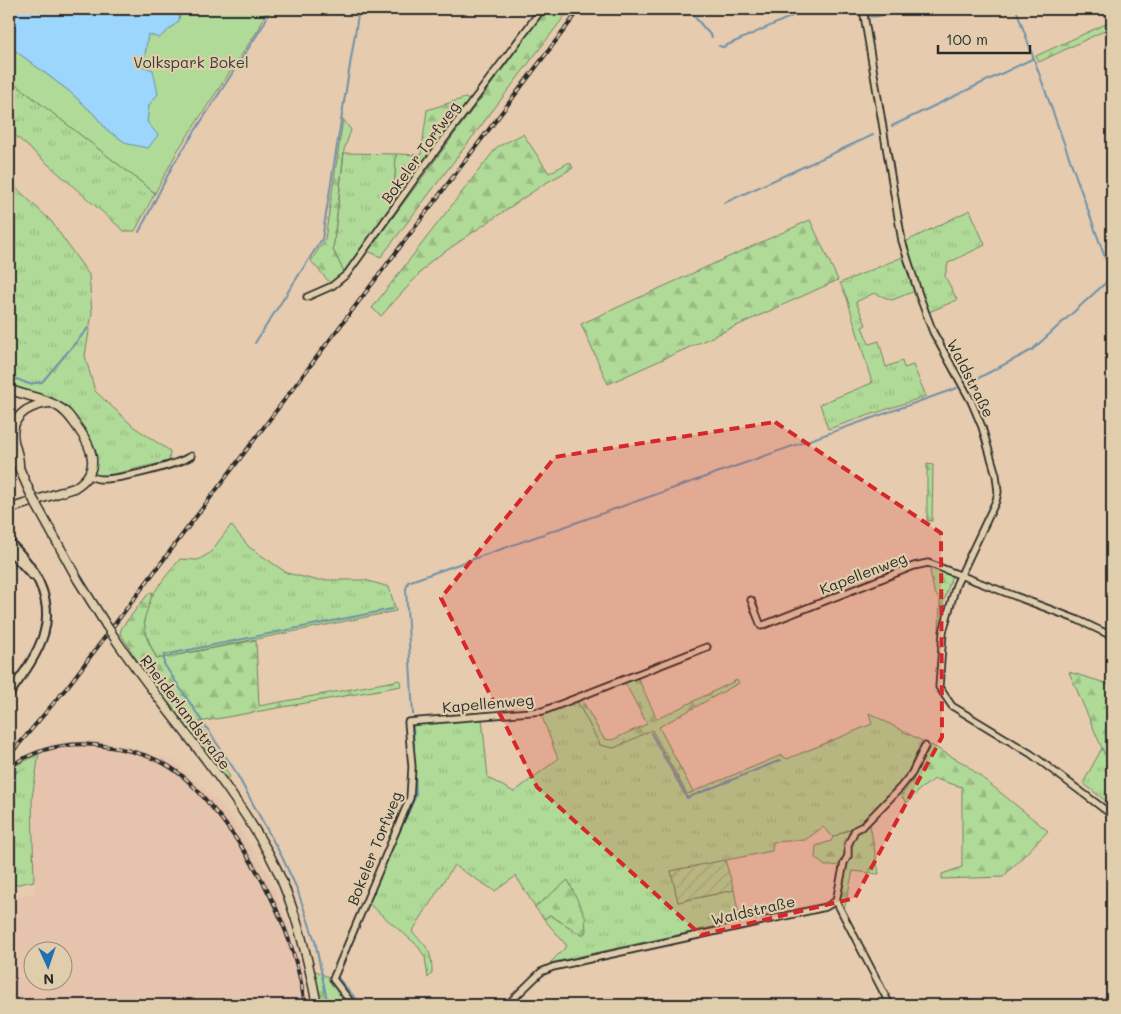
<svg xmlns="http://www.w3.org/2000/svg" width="1121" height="1014" viewBox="0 0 1121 1014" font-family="Mali,sans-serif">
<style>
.built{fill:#e6c3ad;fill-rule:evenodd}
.grass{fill:url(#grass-tufts);stroke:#6e8261}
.forest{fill:url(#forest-firs);stroke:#6e8261}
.park{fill:#b0da97;stroke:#6e8261}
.garden{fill:url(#garden-furrows);stroke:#6e8261}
.water{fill:#9cd6fc;stroke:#6f92a8}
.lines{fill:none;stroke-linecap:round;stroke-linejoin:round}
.stream{stroke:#6f92a8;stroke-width:2}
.minor-casing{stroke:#2b2b2b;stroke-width:9}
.tertiary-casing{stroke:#2b2b2b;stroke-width:11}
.secondary-casing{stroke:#2b2b2b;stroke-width:11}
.minor{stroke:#e0cdab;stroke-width:5.5}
.tertiary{stroke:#e0cdab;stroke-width:7}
.secondary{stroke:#e0cdab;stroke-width:8}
.rail-casing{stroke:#2b2b2b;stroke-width:4}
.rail{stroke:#e0cdab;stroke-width:2;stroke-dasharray:5.5;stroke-linecap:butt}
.secondary-bridge-casing{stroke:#2b2b2b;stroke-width:11;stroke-linecap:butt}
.secondary-bridge{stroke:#e0cdab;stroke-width:8}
.marked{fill:#d62828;fill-opacity:0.2;stroke:#d62828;stroke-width:4;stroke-dasharray:10 6;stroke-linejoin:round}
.labels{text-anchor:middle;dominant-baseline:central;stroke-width:4.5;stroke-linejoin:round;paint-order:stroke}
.park-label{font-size:15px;fill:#383c36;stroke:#e0cdab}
.street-label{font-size:15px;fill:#2b2b2b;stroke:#e0cdab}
</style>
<defs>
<pattern id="grass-tufts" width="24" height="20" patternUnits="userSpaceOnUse" patternTransform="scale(1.25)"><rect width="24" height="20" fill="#b0da97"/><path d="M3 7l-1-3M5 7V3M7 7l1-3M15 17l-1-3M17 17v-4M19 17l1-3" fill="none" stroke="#98bb82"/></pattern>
<pattern id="forest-firs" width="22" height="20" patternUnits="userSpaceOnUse" patternTransform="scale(1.25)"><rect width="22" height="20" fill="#b0da97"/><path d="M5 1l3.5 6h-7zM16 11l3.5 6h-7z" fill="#98bb82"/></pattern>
<pattern id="garden-furrows" width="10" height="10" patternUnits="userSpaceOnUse" patternTransform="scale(1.25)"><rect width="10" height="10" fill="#b0da97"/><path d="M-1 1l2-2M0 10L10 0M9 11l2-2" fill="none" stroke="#98bb82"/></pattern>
</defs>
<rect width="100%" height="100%" fill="#e6cbae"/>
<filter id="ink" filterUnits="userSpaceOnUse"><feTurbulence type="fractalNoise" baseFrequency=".02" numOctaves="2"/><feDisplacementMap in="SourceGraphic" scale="10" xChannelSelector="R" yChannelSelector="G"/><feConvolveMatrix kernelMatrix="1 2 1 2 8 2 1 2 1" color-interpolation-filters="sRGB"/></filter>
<g filter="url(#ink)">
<path class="built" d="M98,740L125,745L175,762L221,805L243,834L267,871L281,906L303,967L308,1005H9V899L35,892L34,798L41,749L51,743L69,741ZM32,952H62V982H32Z"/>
<g class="grass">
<polygon points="9,79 155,193 135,231 124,231 9,130"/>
<polygon points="344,153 396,154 394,203 344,272 333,250"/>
<path d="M9,181L51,221L89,275L92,313L85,356L95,391L134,427L170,451L169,461L105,476L97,475L93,473C95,466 97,460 96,453C94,438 71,408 57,401C42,395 24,393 9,386Z"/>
<polygon points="970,210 985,245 948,263 945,276 957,300 929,312 905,242"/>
<polygon points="905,256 915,291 892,300 874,293 856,302 866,325 862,327 869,344 879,341 886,367 902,361 904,368 913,365 926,396 828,429 820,404 872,383 847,298 840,283"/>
<path d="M231,525L249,547L287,573L315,580H365L389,587L396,611L157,659C151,647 146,636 144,622C143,601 168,574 180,559L198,560L210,553Z"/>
<path d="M577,701L600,745L614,748L652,729L687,794L782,755L787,759L872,724L869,713L922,741L907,773L893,791L862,823L833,837L823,827L805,840L773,842L772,851L671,871L678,902L734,890L740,921L550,963L567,946L544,919L550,915L582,935L568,881L535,907L516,876L495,891L454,865L412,932C428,947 432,951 432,973L428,978L425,957L417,945L369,904L412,799L414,766L411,723L482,718L488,778L514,792L558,759L541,714Z"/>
<polygon points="1102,748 1105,755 1112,756 1112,806 1083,783"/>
<polygon points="39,754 32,798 34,881 9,886 9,771 15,766"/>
</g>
<g class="forest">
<polygon points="547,9 570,9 381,257 368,251"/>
<polygon points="1112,21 1112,27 1039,62 1036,56"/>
<polygon points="465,98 469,100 394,203 396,154 421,155 427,110"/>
<polygon points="343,119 351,130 344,150 333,250 344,272 331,284 311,261 325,239"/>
<polygon points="523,134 549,173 570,162 573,168 544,184 431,261 381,316 372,308 497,147"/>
<polygon points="810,220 838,280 608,384 581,324"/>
<polygon points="927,464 933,465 932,521 927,521"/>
<polygon points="929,565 952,575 943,604 947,606 939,634 940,600 934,592"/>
<polygon points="153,592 144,620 147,639 157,659 256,640 259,706 400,680 401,686 199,722 230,777 223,780 135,657 120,633 122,627 149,593"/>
<polygon points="1069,672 1112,685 1112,756 1105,755"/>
<polygon points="638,678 657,719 737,680 739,683 659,727 693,792 687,794 652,730 614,748 600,745 577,701 582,700 604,739 612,740 647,724 625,683"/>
<polygon points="931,745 965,764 1048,831 1003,877 942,879 942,874 962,867 962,787 935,779 920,789 907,803 901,796 912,781"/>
<polygon points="870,825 879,874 853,871 844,910 840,900 851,846 857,831"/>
<polygon points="853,828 845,843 845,855 841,865 825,866 815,858 816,846 831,841 833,837"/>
<polygon points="568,880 585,916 586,932 582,935 550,915 544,919 535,907"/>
<polygon points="314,970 330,978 352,1005 339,1005 321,1000"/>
</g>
<polygon class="park" points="182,9 267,9 260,27 178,150 155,193 9,79 9,46 69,91 94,114 107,130 128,144 147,122 149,105 139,65 145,55 148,33 178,22"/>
<polygon class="garden" points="725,860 734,890 678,902 671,871"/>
<polygon class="water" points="9,9 182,9 178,22 159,38 148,34 145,55 139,65 153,70 158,94 149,105 147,122 158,135 148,148 128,144 107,130 94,114 69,91 9,46"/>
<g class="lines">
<g class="stream">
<polyline points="688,9 712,37"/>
<path d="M851,9C870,21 879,17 898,9"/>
<polyline points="1016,9 1112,277"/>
<polyline points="719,46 723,47 808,9"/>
<polyline points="892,126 1034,58"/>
<polyline points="724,203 873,135"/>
<polyline points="139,232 173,165 264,24 270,9"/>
<polyline points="255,343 322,239 359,9"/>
<polyline points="9,376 29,384 42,382 89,327"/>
<polyline points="971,382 1032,350 1112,277"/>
<polyline points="413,715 406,589 408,582 957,388"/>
<polyline points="651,733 687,798 781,760"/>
<polyline points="9,780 17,771"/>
<polyline points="384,866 416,795 413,726"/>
<polyline points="337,974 338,978 361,1005"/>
<polyline points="328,1005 315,941 297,889 282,857 234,769 164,664 164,655 392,609"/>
<polyline points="1096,1005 1112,992"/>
</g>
<defs>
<g id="minor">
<polyline points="863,9 902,241 919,295 933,332 971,401 982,427 996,475 998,492 996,501 956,585 943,632 939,687 952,706 1031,754 1112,815"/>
<polyline points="307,297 332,286 347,274 419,173 542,9"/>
<path d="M88,476C92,477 95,478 99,479C119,480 174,466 191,456"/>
<polyline points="751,600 761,626 914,566 928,563 1078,620 1112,636"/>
<polyline points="836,901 890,1005"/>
<polyline points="353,1005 333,979 410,798 412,767 408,722 543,711 707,647"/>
<polyline points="507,1005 541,972 553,967 826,907 836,901 844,863 848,856 848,845 855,830 863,826 900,788 912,773 925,746"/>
</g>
<g id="tertiary">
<path d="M9,541C15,549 23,556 29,565C65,616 40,651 9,694"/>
<polyline points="9,550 32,575"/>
<polyline points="1106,1005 1112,1000"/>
</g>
<g id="secondary">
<path d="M9,389C24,396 42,397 57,406C67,411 72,420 78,428C94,450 101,472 74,488L9,509"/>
<polyline points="9,445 32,497"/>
<path d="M19,468C20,458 16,451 14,441C9,417 27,406 48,403"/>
<polyline points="36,504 78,580 106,625"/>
<path d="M114,637C163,710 226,776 269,854C292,896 308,958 317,1005"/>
</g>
</defs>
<use href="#minor" class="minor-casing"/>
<use href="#tertiary" class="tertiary-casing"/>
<use href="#secondary" class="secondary-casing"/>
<use href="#minor" class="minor"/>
<use href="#tertiary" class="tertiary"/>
<use href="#secondary" class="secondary"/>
<defs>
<g id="rail">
<polyline points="9,756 68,686 580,9"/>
<path d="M9,767C39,747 74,740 110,747C130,750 152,756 170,767C192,781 207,801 223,821C265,876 295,936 305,1005"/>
</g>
</defs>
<use href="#rail" class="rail-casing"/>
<use href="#rail" class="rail"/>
<defs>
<g id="secondary-bridge">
<polyline points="32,497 36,504"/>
<polyline points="106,625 114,637"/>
</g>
</defs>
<use href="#secondary-bridge" class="secondary-bridge-casing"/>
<use href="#secondary-bridge" class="secondary-bridge"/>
</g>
</g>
<path class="marked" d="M775,422L941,533L942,737L855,898L701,935L537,787L441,598L555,457Z"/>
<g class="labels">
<g class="park-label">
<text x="191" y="62">Volkspark Bokel</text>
</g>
<g class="street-label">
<text transform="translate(420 152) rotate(-54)">Bokeler Torfweg</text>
<text transform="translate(971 378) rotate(63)">Waldstraße</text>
<text transform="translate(863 573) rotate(-21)">Kapellenweg</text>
<text transform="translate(488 703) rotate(-5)">Kapellenweg</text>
<text transform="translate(186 712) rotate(53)">Rheiderlandstraße</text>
<text transform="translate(374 848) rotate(-68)">Bokeler Torfweg</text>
<text transform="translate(753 910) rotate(-13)">Waldstraße</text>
</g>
</g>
<rect width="1121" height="1014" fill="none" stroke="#e0cdab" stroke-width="30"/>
<rect x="15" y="15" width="1091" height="984" fill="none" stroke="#2b2b2b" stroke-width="2" filter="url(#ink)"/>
<g transform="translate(48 966) rotate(177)"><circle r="24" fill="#e0cdab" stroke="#988c78"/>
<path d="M0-4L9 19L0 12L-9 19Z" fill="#1f6fb2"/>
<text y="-8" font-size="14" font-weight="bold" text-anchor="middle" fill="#2b2b2b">N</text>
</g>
<path d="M938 45v8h92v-8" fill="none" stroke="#2b2b2b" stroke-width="2.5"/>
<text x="946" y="45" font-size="15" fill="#2b2b2b" stroke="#e0cdab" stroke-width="4" paint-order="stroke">100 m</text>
</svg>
